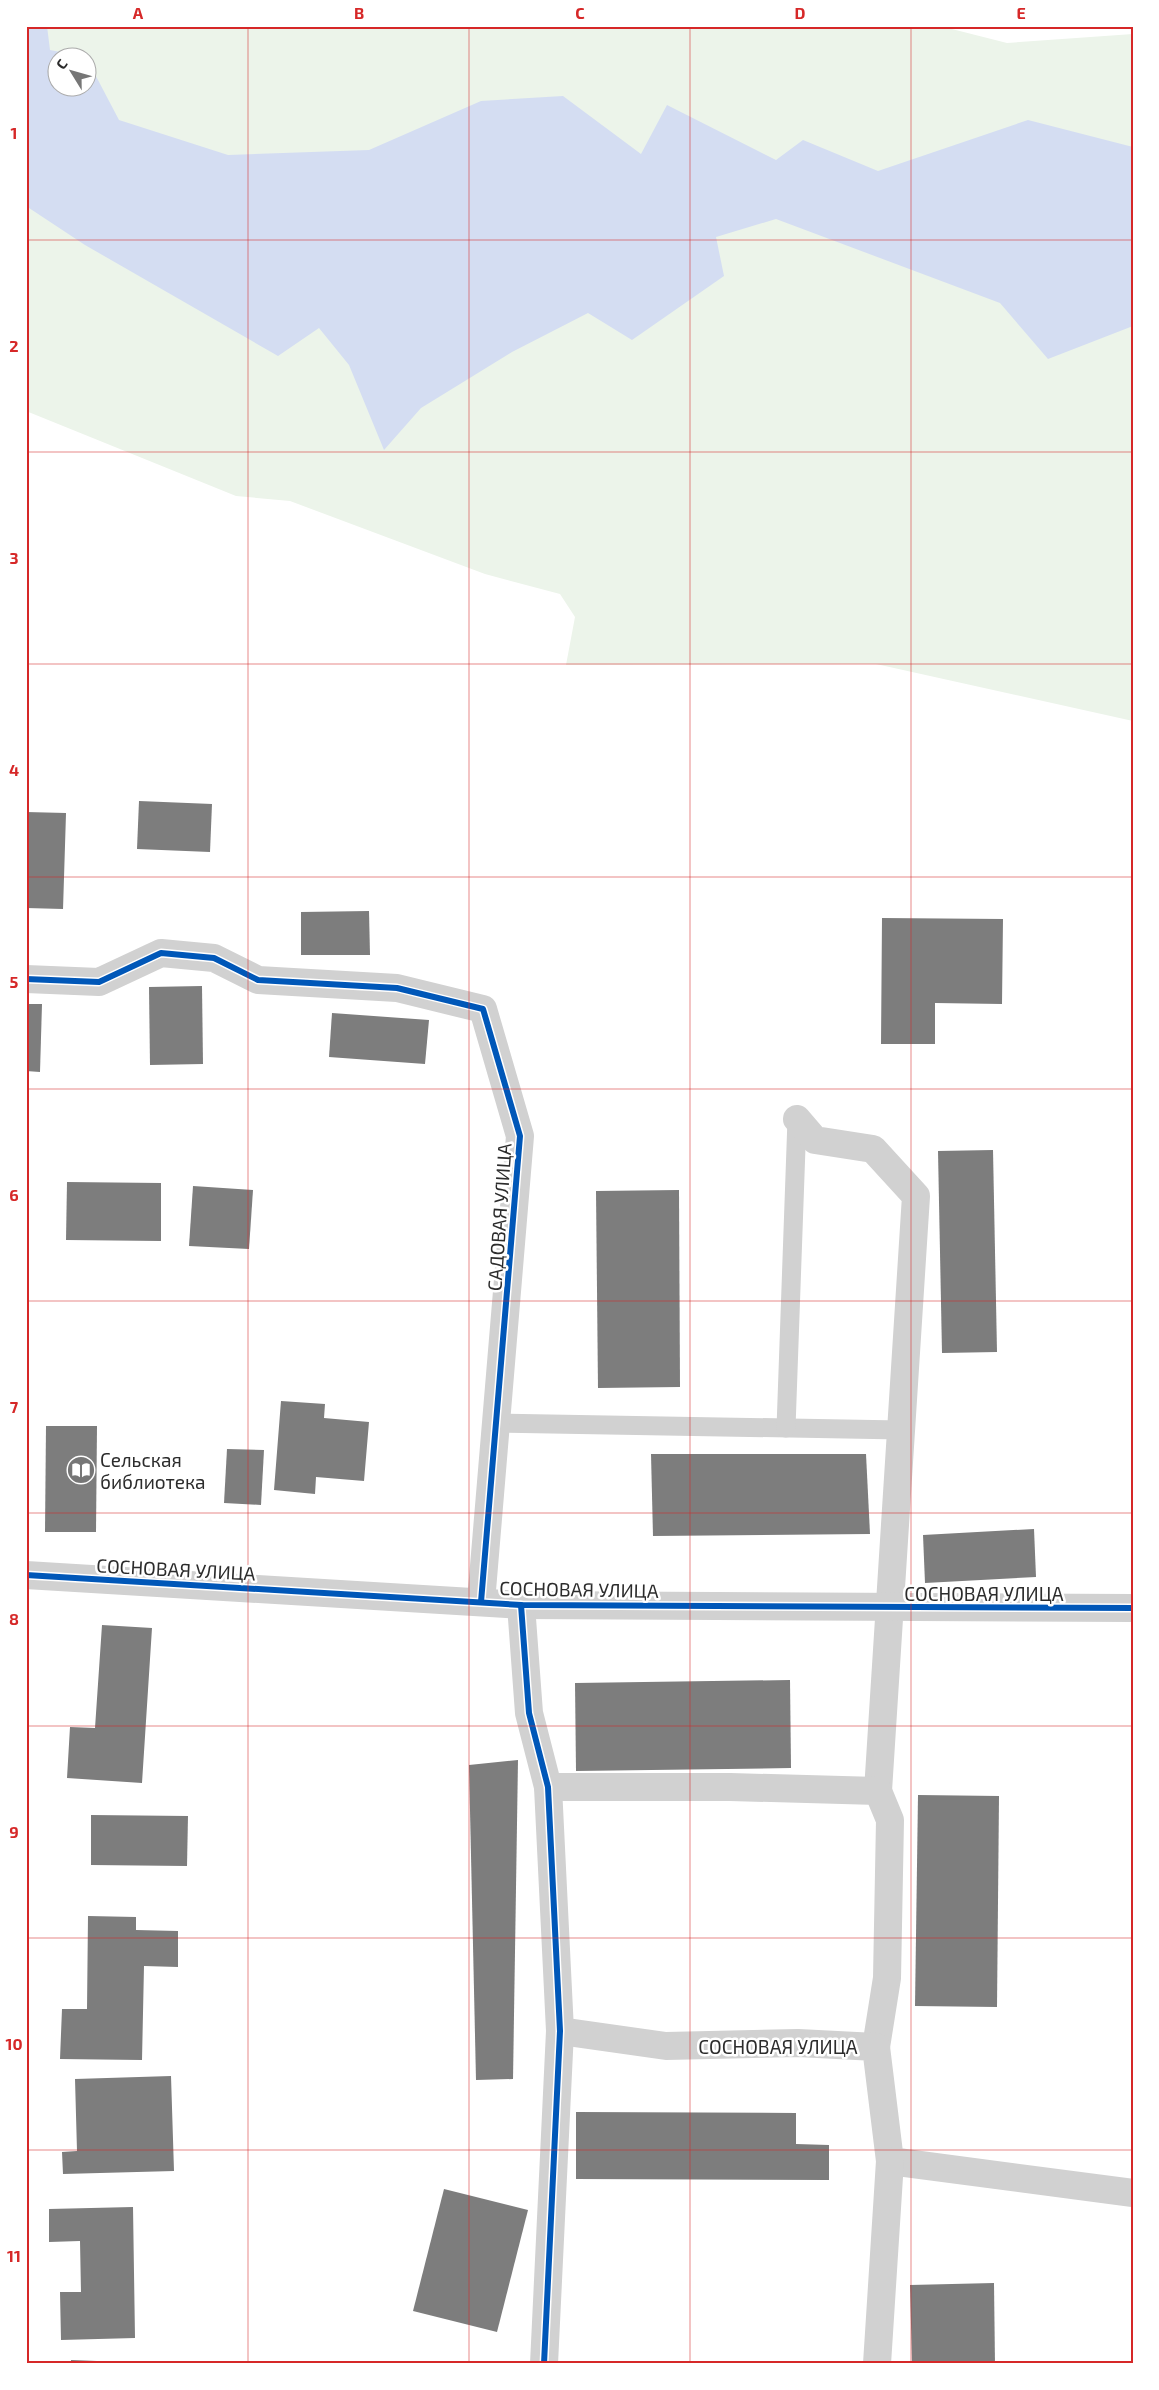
<svg xmlns="http://www.w3.org/2000/svg" width="1159" height="2390" viewBox="0 0 1159 2390" font-family="'Exo 2',sans-serif">
<style>
.green{fill:#ecf4ea;fill-rule:evenodd}
.water{fill:#d4ddf2}
.building{fill:#7d7d7d}
.lines{fill:none;stroke-linecap:round;stroke-linejoin:round}
.lane{stroke:#d1d1d1;stroke-width:19}
.street{stroke:#d1d1d1;stroke-width:28}
.cycleway-casing{stroke:#fff;stroke-width:9}
.cycleway{stroke:#0057b8;stroke-width:6}
.grid{fill:none;stroke:#d62828;stroke-width:1;stroke-opacity:0.55}
.labels{text-anchor:middle;dominant-baseline:central;stroke-width:5;stroke-linejoin:round;paint-order:stroke}
.street-label{font-size:19px;fill:#2c2c2c;stroke:#fff}
.poi-label{font-size:19px;fill:#2c2c2c;stroke:#fff;text-anchor:start}
.neatline{fill:none;stroke:#d62828;stroke-width:2}
.grid-label{font-size:16px;text-anchor:middle;font-weight:bold;fill:#d62828}
</style>
<rect width="100%" height="100%" fill="#fff"/>
<path class="green" d="M26,26H940L1007,43L1133,34V721L876,664L566,665L575,617L560,594L485,574L290,501L236,496L26,411ZM58,58H88V88H58Z"/>
<polygon class="water" points="26,26 47,26 50,50 86,57 58,58 58,88 88,88 88,61 119,120 228,155 369,150 481,101 563,96 641,154 667,105 776,160 803,140 878,171 1028,120 1133,147 1133,326 1048,359 1000,303 776,219 716,237 724,276 632,340 588,313 512,352 421,408 384,450 349,365 319,328 278,356 85,245 26,206"/>
<g class="building">
<polygon points="139,801 212,804 210,852 137,849"/>
<polygon points="26,812 66,813 63,909 26,908"/>
<polygon points="369,911 370,955 301,955 301,912"/>
<polygon points="882,918 1003,919 1002,1004 935,1003 935,1044 881,1044"/>
<polygon points="202,986 203,1064 150,1065 149,987"/>
<polygon points="26,1004 42,1004 40,1072 26,1071"/>
<polygon points="332,1013 429,1020 425,1064 329,1057"/>
<polygon points="993,1150 997,1352 942,1353 938,1151"/>
<polygon points="67,1182 161,1183 161,1241 66,1240"/>
<polygon points="193,1186 253,1190 249,1249 189,1246"/>
<polygon points="679,1190 680,1387 598,1388 596,1191"/>
<polygon points="281,1401 325,1404 324,1418 369,1422 364,1481 316,1477 315,1494 274,1490"/>
<polygon points="46,1426 97,1426 96,1532 45,1532"/>
<polygon points="227,1449 264,1450 261,1505 224,1503"/>
<polygon points="651,1454 866,1454 870,1534 653,1536"/>
<polygon points="1034,1529 1036,1577 925,1583 923,1535"/>
<polygon points="102,1625 152,1628 142,1783 67,1778 70,1727 95,1728"/>
<polygon points="790,1680 791,1768 576,1771 575,1683"/>
<polygon points="518,1760 513,2079 476,2080 469,1765"/>
<polygon points="918,1795 999,1796 997,2007 915,2006"/>
<polygon points="91,1815 188,1816 187,1866 91,1865"/>
<polygon points="88,1916 136,1917 136,1930 178,1931 178,1967 144,1966 142,2060 60,2059 62,2009 87,2009"/>
<polygon points="171,2076 174,2171 63,2174 62,2152 77,2151 75,2079"/>
<polygon points="576,2112 796,2113 796,2144 829,2145 829,2180 576,2179"/>
<polygon points="444,2189 528,2210 497,2332 413,2311"/>
<polygon points="133,2207 135,2338 61,2340 60,2292 81,2292 80,2241 49,2242 49,2209"/>
<polygon points="994,2283 995,2364 912,2364 910,2285"/>
<polygon points="71,2360 123,2362 123,2364 71,2364"/>
</g>
<g class="lines">
<g class="lane">
<polyline points="496,1423 901,1430"/>
<polyline points="786,1428 797,1119"/>
</g>
<g class="street">
<polyline points="26,979 99,982 161,953 214,958 258,980 397,988 483,1009 520,1136 481,1602"/>
<polyline points="797,1119 815,1140 873,1149 916,1196 878,1791"/>
<polyline points="26,1575 521,1605 1133,1608"/>
<polyline points="521,1605 529,1713 548,1787 560,2031 544,2364"/>
<polyline points="548,1787 730,1787 878,1791 890,1820 887,1978 876,2047"/>
<polyline points="560,2031 666,2046 798,2043 876,2047 890,2161 1133,2193"/>
<polyline points="877,2364 890,2161"/>
</g>
<defs>
<g id="cycleway">
<polyline points="26,979 99,982 161,953 214,958 258,980 397,988 483,1009 520,1136 481,1602"/>
<polyline points="26,1575 521,1605 1133,1608"/>
<polyline points="521,1605 529,1713 548,1787 560,2031 544,2364"/>
</g>
</defs>
<use href="#cycleway" class="cycleway-casing"/>
<use href="#cycleway" class="cycleway"/>
</g>
<path class="grid" d="M248,26V2364M469,26V2364M690,26V2364M911,26V2364M26,240H1133M26,452H1133M26,664H1133M26,877H1133M26,1089H1133M26,1301H1133M26,1513H1133M26,1726H1133M26,1938H1133M26,2150H1133"/>
<defs>
<symbol id="library-disc" viewBox="-11 -11 22 22"><circle r="9.5" fill="#767676" stroke="#fff"/><path d="M-6-4Q-3-5.5-.7-3.5V5Q-3 3-6 4ZM6-4Q3-5.5 .7-3.5V5Q3 3 6 4Z" fill="#fff"/></symbol>
</defs>
<g fill-rule="evenodd">
<use href="#library-disc" x="65" y="1454" width="32" height="32"/>
</g>
<g class="labels">
<g class="street-label">
<text transform="translate(499 1217) rotate(-86)">САДОВАЯ УЛИЦА</text>
<text transform="translate(176 1569) rotate(3)">СОСНОВАЯ УЛИЦА</text>
<text transform="translate(579 1589) rotate(1)">СОСНОВАЯ УЛИЦА</text>
<text x="984" y="1593">СОСНОВАЯ УЛИЦА</text>
<text x="778" y="2046">СОСНОВАЯ УЛИЦА</text>
</g>
<g class="poi-label">
<text x="100" y="1459">Сельская<tspan x="100" dy="22">библиотека</tspan></text>
</g>
</g>
<rect width="1159" height="2390" fill="none" stroke="#ffffff" stroke-width="55"/>
<g transform="translate(72 72) rotate(307)"><circle r="24" fill="#ffffff" stroke="#ababab"/>
<path d="M0-4L9 19L0 12L-9 19Z" fill="#767676"/>
<text y="-8" font-size="14" font-weight="bold" text-anchor="middle" fill="#2c2c2c">С</text>
</g>
<rect x="28" y="28" width="1104" height="2334" class="neatline"/>
<g class="grid-label">
<text x="138" y="19">A</text>
<text x="359" y="19">B</text>
<text x="580" y="19">C</text>
<text x="800" y="19">D</text>
<text x="1021" y="19">E</text>
<text x="14" y="139">1</text>
<text x="14" y="352">2</text>
<text x="14" y="564">3</text>
<text x="14" y="776">4</text>
<text x="14" y="988">5</text>
<text x="14" y="1201">6</text>
<text x="14" y="1413">7</text>
<text x="14" y="1625">8</text>
<text x="14" y="1838">9</text>
<text x="14" y="2050">10</text>
<text x="14" y="2262">11</text>
</g>
</svg>
